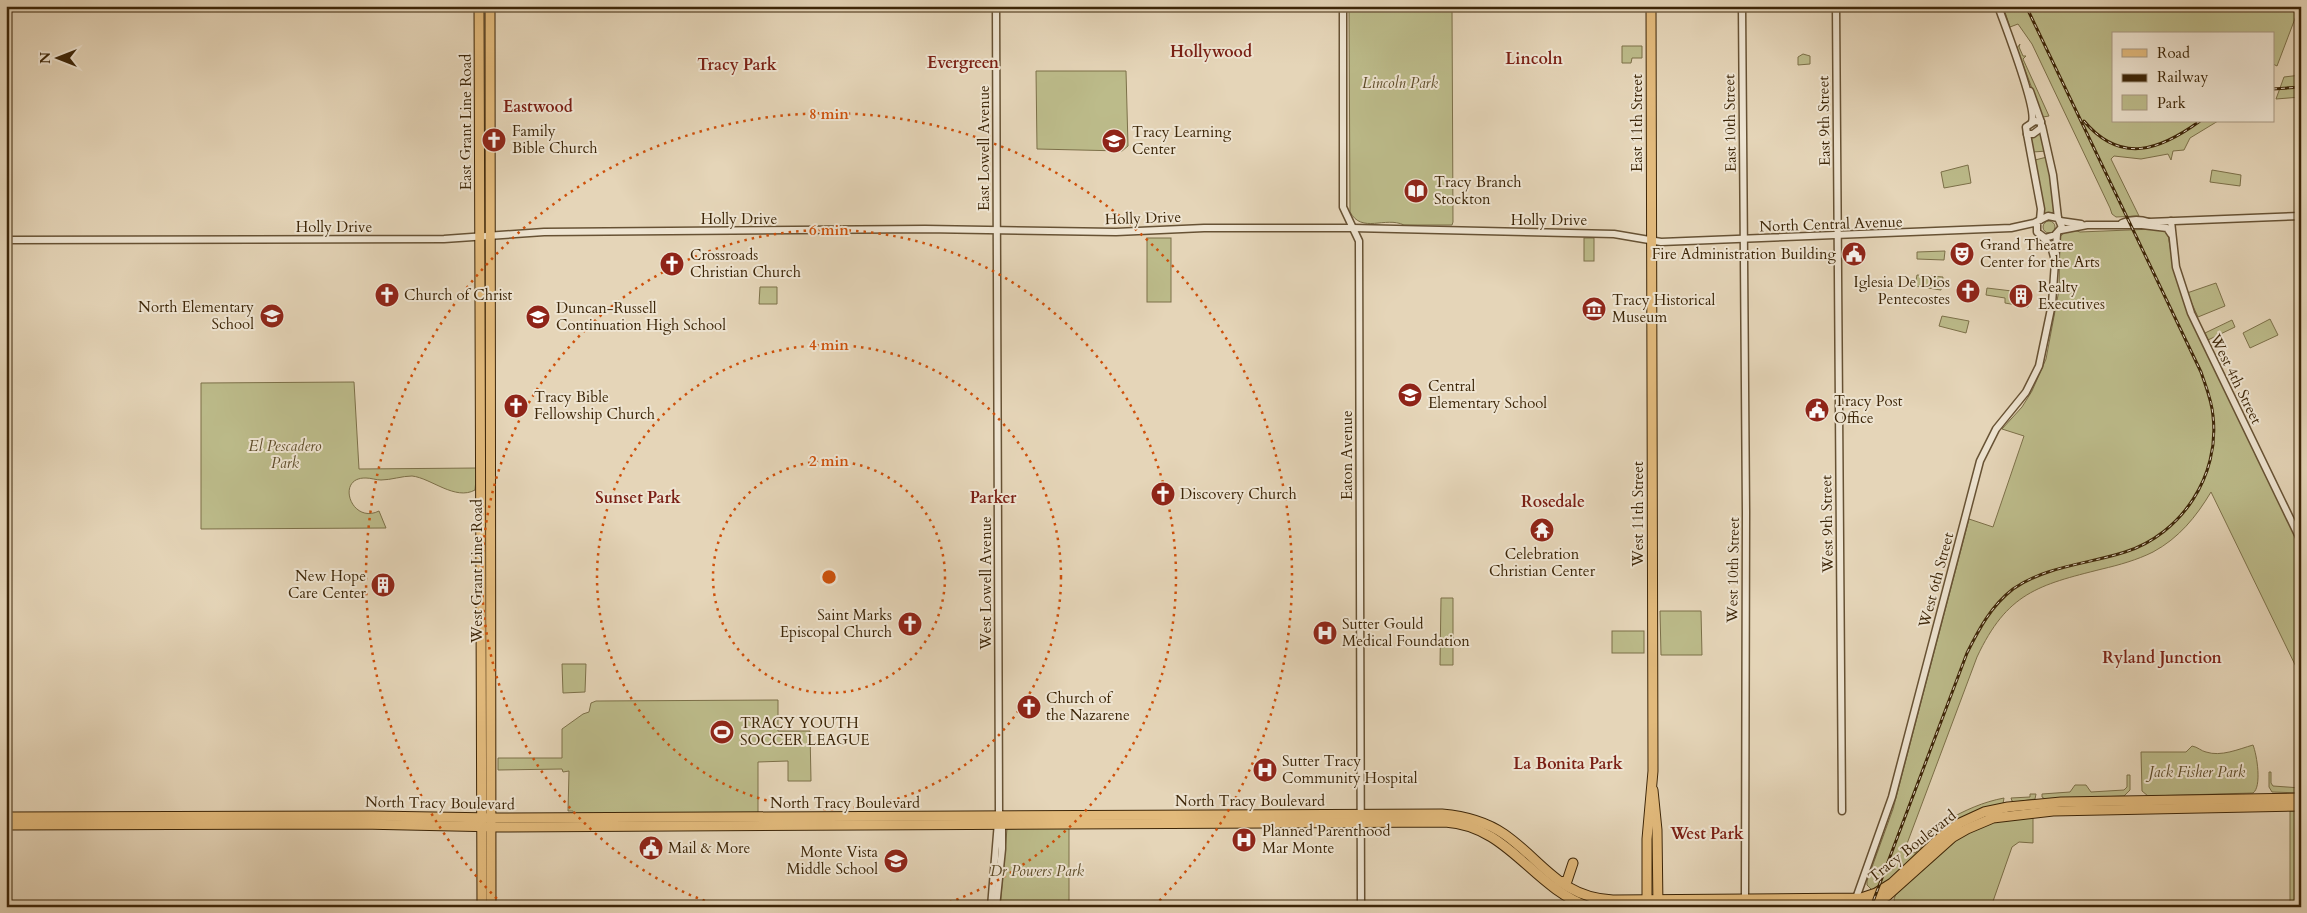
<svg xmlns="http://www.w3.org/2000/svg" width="2307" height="913" viewBox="0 0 2307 913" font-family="Cardo,serif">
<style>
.green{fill:#bcbb8a;stroke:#7c7049}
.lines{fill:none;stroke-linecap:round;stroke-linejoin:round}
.minor-casing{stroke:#675234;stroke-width:9}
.major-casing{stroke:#3d2608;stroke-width:11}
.minor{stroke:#eee4d1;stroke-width:6}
.major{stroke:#e2ba7c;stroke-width:9}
.rail-casing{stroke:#3d2608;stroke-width:3}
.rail{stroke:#eee4d1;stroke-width:1;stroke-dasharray:4;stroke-linecap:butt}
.ring{fill:none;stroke:#ce510b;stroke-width:2.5;stroke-dasharray:2.5 5}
.labels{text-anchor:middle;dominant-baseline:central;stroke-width:4;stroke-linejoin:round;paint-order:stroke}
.park-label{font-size:15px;font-style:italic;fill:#5d4b28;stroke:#eee4d1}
.street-label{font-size:15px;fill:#3d2608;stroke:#eee4d1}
.poi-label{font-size:15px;fill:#3d2608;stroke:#eee4d1;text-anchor:start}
.neighbourhood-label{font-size:16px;font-weight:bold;fill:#7a1f14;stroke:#eee4d1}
.centre{fill:#ce510b;stroke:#eee4d1;stroke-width:2.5}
.ring-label{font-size:15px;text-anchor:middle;font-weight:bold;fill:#ce510b;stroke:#eee4d1;stroke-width:4;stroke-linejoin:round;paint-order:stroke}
</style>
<rect width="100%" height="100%" fill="#e5d5b8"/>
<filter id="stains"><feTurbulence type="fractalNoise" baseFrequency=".004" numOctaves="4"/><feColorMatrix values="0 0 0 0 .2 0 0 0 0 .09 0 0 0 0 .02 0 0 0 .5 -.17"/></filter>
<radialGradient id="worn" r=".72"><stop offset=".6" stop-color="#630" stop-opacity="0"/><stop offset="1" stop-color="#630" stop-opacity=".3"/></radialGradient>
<g class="green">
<path d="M1349,6H1452L1453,222L1452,225H1404C1385,216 1362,234 1350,212Z"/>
<polygon points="2003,6 2295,6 2299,8 2277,66 2273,64 2273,34 2113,34 2113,121 2218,121 2190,138 2184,150 2173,151 2171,160 2168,154 2141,159 2114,156 2111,159 2139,216 2116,217 2112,214 2110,208 2032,44 2018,24 2010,27"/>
<polygon points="2020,44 2019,47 2023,56 2026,56 2023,59 2049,116 2043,117 2040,110 2017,48"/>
<polygon points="1622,46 1642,46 1642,58 1632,58 1631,63 1622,63"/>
<polygon points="1803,54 1810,56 1810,64 1798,65 1798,57"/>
<polygon points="1036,71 1126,71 1128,146 1122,151 1037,149"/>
<polygon points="2301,75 2301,97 2276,99 2284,77"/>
<polygon points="2041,131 2047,151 2033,152 2031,137"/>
<polygon points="2047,157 2049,158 2054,212 2044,215 2035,160"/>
<polygon points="1968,165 1971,183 1944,188 1941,172"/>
<polygon points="2212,170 2241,175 2240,186 2210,182"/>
<circle cx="2049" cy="227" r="6"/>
<path d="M2153,229L2165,230L2168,235L2175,274L2188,314L2301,548V677L2211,492C2196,517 2179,538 2153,552C2137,560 2119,565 2102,569C2038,585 2007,593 1977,657L1905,849L1915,853L1927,842L1926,837L1938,826L1943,831L1897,875L1872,890L1867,885V881L1893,809L1969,519L1993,527L2024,436L2002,429L2022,407L2032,391L2046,359L2059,290L2060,237C2065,230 2072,229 2080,232Z"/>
<rect x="1147" y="238" width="24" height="64"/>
<rect x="1584" y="238" width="10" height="23"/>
<polygon points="1945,251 1944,260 1917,259 1917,252"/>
<polygon points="1917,275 1943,277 1941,290 1915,286"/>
<polygon points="2216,283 2225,306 2198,317 2187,293"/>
<polygon points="760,287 777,287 777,304 759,304"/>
<polygon points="1987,288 2012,291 2012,298 2029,301 2028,307 2005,303 2005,298 1986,295"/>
<polygon points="1942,316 1969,321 1966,333 1939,326"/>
<polygon points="2270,319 2278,335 2250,348 2243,333"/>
<polygon points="2232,320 2235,327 2208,340 2205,333"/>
<path d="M354,382L359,469L477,468L475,490C455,501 431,478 412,476C402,476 391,480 381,480C376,480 371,478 366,478C335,477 351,525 379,511L386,528L201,529V383Z"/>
<polygon points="1441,598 1453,598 1453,665 1440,665"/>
<polygon points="1660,611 1701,611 1702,655 1661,655"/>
<rect x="1612" y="631" width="32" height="22"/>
<polygon points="562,664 586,664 585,692 563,693"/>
<polygon points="778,700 778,731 810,731 811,781 788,781 788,761 758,762 758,814 574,814 573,811 568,811 569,771 563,772 562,769 498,770 498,758 562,758 562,729 583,714 589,712 591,703 596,701"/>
<path d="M2253,745C2257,755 2262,787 2253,793L2148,796L2142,791L2141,752H2186L2192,746C2198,747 2201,751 2206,752C2221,757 2239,749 2253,745Z"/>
<polygon points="2269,772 2271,772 2271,783 2273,786 2301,788 2301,793 2272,792 2269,787"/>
<polygon points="2127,775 2130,775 2130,790 2124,796 2045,799 2042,797 2042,794 2070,792 2075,785 2086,785 2091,792 2124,790 2127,787"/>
<polygon points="2030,794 2036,794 2035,799 2015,802 2012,801 2011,798 2030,797"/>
<path d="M2004,798L2003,804L1949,827L1946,821C1965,810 1983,802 2004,798Z"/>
<rect x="2290" y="811" width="11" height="96"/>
<polygon points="2033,817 2033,843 2019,842 2012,847 1991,907 1896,907 1894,899 1896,894 1957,838 1990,822"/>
<polygon points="1069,826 1069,907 1000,907 1007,829"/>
</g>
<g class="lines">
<defs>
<g id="minor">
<polyline points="996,6 999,811 1002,829 1002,849 996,907"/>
<polyline points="1343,6 1343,207 1359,241 1361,907"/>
<polyline points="1836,6 1842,811"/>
<path d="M1998,6C2005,26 2037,107 2032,122"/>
<polyline points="2030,91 2041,122"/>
<polygon points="2035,121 2041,122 2041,128 2033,134 2027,134 2026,127"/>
<polyline points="2042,126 2053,175 2058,218"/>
<polyline points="2027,134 2041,209 2040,220"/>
<polyline points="2060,221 2081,224"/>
<polyline points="2171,221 2176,267 2191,313 2301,541"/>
<path d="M2122,223C2131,219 2139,219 2149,222"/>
<polyline points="2142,225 2167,228 2171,234"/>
<polyline points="2061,230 2087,225 2141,225 2149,222 2301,216"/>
<polyline points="2042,237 2051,246 2054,257"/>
<polyline points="6,240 444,239 544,232 925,229 1116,232 1204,228 1353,228 1614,234 1661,242 2011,228 2034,223 2048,216 2058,218 2062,227 2055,235 2045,238 2037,232 2037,222"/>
<polyline points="1855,901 1892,797 1980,461 1996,429 2026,392 2039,366 2052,304 2057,234"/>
<polyline points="991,907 998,822"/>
<polyline points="1722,907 1741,904 1745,900 1745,896 1746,512 1742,6"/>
</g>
<g id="major">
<polyline points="479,6 482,907"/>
<polyline points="490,6 491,907"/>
<polyline points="1653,790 1657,830 1658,907"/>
<path d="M6,817L373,816L496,818L1442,814C1465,816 1485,821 1504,834C1543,861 1560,898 1613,900L1861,898L1876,893L1892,883L1942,836L1960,823L1984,812L2008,807L2061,802L2301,798"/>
<path d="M6,825L361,824L498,827L1445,822C1509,826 1532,887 1589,907"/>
<polyline points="1559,882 1567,881 1573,863"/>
<polyline points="1647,907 1647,839 1653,771 1651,6"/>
<polyline points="1842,907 1868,904 1887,896 1953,837 1967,829 1993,818 2053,811 2301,806"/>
</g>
</defs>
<use href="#minor" class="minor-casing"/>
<use href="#major" class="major-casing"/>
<use href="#minor" class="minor"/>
<use href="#major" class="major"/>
<defs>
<g id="rail">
<polyline points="2273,89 2301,87"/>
<path d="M2084,121C2121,165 2160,150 2200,121"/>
<path d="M1871,907L1967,653C1979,629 1991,606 2013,589C2046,566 2088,564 2125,552C2182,534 2220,475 2213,416C2212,401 2206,387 2201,372L2026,6"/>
</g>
</defs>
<use href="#rail" class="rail-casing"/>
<use href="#rail" class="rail"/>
</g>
<g class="ring">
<circle cx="829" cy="577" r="116"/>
<circle cx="829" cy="577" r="232"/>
<path d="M719 906A347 347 0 1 1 939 906"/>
<path d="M502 904A463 463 0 1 1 1156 904"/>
</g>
<defs>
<symbol id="church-disc" viewBox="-11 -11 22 22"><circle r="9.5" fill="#8f2418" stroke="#eee4d1"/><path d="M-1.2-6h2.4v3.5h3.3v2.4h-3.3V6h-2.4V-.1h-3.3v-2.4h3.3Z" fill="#fff"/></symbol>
<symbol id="school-disc" viewBox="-11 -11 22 22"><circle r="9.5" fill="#8f2418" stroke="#eee4d1"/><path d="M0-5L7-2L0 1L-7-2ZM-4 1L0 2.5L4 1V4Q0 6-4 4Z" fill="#fff"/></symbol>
<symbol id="library-disc" viewBox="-11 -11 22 22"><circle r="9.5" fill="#8f2418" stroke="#eee4d1"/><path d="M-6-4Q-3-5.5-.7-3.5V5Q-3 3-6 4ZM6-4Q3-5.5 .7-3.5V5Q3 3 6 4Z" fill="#fff"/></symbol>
<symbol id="civic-disc" viewBox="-11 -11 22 22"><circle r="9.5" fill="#8f2418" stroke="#eee4d1"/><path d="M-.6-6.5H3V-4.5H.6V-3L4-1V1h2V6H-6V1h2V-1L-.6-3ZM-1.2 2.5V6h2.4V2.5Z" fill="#fff"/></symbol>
<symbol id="theatre-disc" viewBox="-11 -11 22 22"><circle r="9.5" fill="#8f2418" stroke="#eee4d1"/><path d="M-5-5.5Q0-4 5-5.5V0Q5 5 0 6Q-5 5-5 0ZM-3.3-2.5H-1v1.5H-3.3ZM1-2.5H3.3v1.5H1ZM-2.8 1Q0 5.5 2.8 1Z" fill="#fff"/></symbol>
<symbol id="building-disc" viewBox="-11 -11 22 22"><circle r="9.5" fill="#8f2418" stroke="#eee4d1"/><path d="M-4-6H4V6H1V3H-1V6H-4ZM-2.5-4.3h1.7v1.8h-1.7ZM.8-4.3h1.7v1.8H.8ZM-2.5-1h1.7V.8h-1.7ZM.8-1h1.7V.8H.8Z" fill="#fff"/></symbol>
<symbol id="museum-disc" viewBox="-11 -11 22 22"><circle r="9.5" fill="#8f2418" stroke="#eee4d1"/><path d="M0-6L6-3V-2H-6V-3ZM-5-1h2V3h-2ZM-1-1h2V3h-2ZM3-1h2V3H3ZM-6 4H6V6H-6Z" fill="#fff"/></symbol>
<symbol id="temple-disc" viewBox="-11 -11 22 22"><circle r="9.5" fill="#8f2418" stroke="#eee4d1"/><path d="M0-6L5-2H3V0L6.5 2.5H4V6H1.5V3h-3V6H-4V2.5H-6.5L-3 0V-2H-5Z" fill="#fff"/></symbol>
<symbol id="hospital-disc" viewBox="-11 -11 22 22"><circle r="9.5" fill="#8f2418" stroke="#eee4d1"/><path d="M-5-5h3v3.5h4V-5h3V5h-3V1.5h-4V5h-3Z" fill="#fff"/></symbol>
<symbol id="stadium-disc" viewBox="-11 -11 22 22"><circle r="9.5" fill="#8f2418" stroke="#eee4d1"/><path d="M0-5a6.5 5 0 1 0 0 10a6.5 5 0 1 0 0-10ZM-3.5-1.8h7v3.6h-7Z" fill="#fff"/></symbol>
</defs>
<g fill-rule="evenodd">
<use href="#church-disc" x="480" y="126" width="28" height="28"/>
<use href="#school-disc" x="1100" y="127" width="28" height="28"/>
<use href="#library-disc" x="1402" y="177" width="28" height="28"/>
<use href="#civic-disc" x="1840" y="240" width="28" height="28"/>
<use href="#theatre-disc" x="1948" y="240" width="28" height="28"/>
<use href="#church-disc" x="658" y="250" width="28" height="28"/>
<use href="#church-disc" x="1954" y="277" width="28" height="28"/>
<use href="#church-disc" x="373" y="281" width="28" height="28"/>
<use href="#building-disc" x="2007" y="282" width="28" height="28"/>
<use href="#museum-disc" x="1580" y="295" width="28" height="28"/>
<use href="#school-disc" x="258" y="302" width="28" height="28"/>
<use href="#school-disc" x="524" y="303" width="28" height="28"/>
<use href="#school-disc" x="1396" y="381" width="28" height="28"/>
<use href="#church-disc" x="502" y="392" width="28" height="28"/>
<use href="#civic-disc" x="1803" y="396" width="28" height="28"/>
<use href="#church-disc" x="1149" y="480" width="28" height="28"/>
<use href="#temple-disc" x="1528" y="516" width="28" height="28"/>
<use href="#building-disc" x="369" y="571" width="28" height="28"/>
<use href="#church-disc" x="896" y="610" width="28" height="28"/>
<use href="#hospital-disc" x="1311" y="619" width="28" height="28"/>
<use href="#church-disc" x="1015" y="693" width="28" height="28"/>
<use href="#stadium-disc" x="708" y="718" width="28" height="28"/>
<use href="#hospital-disc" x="1251" y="756" width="28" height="28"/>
<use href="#hospital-disc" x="1230" y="826" width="28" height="28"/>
<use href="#civic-disc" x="637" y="834" width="28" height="28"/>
<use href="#school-disc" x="882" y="847" width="28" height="28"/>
</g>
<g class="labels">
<g class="park-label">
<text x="1400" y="83">Lincoln Park</text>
<text x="285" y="446">El Pescadero<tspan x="285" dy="17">Park</tspan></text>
<text x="2197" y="772">Jack Fisher Park</text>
<text x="1037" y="871">Dr Powers Park</text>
</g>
<g class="street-label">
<text transform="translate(1824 121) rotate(-91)">East 9th Street</text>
<text transform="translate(466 122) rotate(-90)">East Grant Line Road</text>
<text transform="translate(1637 123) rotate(-90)">East 11th Street</text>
<text transform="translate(1730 123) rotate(-91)">East 10th Street</text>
<text transform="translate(984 148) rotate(-90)">East Lowell Avenue</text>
<text transform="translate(1143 218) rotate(-2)">Holly Drive</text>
<text x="739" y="219">Holly Drive</text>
<text x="1549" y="220">Holly Drive</text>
<text transform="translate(1831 224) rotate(-2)">North Central Avenue</text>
<text x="334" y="227">Holly Drive</text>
<text transform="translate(2236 379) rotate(64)">West 4th Street</text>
<text transform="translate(1347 455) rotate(-90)">Eaton Avenue</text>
<text transform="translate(1638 514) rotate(-90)">West 11th Street</text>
<text transform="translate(1827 524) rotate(-91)">West 9th Street</text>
<text transform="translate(1733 570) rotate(-89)">West 10th Street</text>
<text transform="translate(477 571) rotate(-90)">West Grant Line Road</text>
<text transform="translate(1936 580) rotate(-75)">West 6th Street</text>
<text transform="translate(986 583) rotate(-90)">West Lowell Avenue</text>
<text x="1250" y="801">North Tracy Boulevard</text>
<text transform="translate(440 803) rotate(1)">North Tracy Boulevard</text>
<text x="845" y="803">North Tracy Boulevard</text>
<text transform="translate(1912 846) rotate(-38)">Tracy Boulevard</text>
</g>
<g class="poi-label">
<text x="512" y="131">Family<tspan x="512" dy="17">Bible Church</tspan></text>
<text x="1132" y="132">Tracy Learning<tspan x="1132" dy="17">Center</tspan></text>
<text x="1434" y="182">Tracy Branch<tspan x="1434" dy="17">Stockton</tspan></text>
<text x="1980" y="245">Grand Theatre<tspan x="1980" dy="17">Center for the Arts</tspan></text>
<text x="1836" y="254" text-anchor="end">Fire Administration Building</text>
<text x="690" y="255">Crossroads<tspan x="690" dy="17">Christian Church</tspan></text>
<text x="1950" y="282" text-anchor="end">Iglesia De Dios<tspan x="1950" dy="17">Pentecostes</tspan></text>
<text x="2038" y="287">Realty<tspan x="2038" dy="17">Executives</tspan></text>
<text x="404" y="295">Church of Christ</text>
<text x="1612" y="300">Tracy Historical<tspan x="1612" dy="17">Museum</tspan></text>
<text x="254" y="307" text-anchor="end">North Elementary<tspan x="254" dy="17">School</tspan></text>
<text x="556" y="308">Duncan-Russell<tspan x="556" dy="17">Continuation High School</tspan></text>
<text x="1428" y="386">Central<tspan x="1428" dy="17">Elementary School</tspan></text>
<text x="534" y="397">Tracy Bible<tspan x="534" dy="17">Fellowship Church</tspan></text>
<text x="1834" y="401">Tracy Post<tspan x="1834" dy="17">Office</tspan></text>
<text x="1180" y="494">Discovery Church</text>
<text x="1542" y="554" text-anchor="middle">Celebration<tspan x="1542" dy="17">Christian Center</tspan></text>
<text x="366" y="576" text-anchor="end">New Hope<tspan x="366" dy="17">Care Center</tspan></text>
<text x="892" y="615" text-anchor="end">Saint Marks<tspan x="892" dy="17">Episcopal Church</tspan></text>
<text x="1342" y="624">Sutter Gould<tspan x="1342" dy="17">Medical Foundation</tspan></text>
<text x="1046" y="698">Church of<tspan x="1046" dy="17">the Nazarene</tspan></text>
<text x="740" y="723">TRACY YOUTH<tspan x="740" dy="17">SOCCER LEAGUE</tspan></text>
<text x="1282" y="761">Sutter Tracy<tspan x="1282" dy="17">Community Hospital</tspan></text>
<text x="1262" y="831">Planned Parenthood<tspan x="1262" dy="17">Mar Monte</tspan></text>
<text x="668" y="848">Mail &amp; More</text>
<text x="878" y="852" text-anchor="end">Monte Vista<tspan x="878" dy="17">Middle School</tspan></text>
</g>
<g class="neighbourhood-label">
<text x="1211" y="52">Hollywood</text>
<text x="1534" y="59">Lincoln</text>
<text x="963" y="63">Evergreen</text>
<text x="737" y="65">Tracy Park</text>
<text x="538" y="107">Eastwood</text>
<text x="638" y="498">Sunset Park</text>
<text x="993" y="498">Parker</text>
<text x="1553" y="502">Rosedale</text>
<text x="2162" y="658">Ryland Junction</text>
<text x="1568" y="764">La Bonita Park</text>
<text x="1707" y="834">West Park</text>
</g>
</g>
<circle cx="829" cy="577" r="8" class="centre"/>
<g class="ring-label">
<text x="829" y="119">8 min</text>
<text x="829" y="235">6 min</text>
<text x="829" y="350">4 min</text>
<text x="829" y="466">2 min</text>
</g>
<rect width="2307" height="913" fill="none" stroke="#e5d5b8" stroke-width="25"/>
<rect x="8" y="8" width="2292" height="898" fill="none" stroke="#3d2608" stroke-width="2.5"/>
<rect x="12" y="12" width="2282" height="888" fill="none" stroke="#3d2608"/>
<rect x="2112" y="32" width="162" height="90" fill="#eee4d1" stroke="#a79881"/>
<rect x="2122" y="49" width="25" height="8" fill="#e2ba7c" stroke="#a79881"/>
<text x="2157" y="58" font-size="15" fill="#3d2608">Road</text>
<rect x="2122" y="74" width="25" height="8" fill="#3d2608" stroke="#a79881"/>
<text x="2157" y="82" font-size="15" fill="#3d2608">Railway</text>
<rect x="2122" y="95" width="25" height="15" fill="#bcbb8a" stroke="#a79881"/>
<text x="2157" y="108" font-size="15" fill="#3d2608">Park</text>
<g transform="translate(58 58) rotate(270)" stroke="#eee4d1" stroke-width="4" paint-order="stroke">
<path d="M0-4L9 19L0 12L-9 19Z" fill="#3d2608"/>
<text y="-8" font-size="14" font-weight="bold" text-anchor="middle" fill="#3d2608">N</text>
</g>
<rect width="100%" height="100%" filter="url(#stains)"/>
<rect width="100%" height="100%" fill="url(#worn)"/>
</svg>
